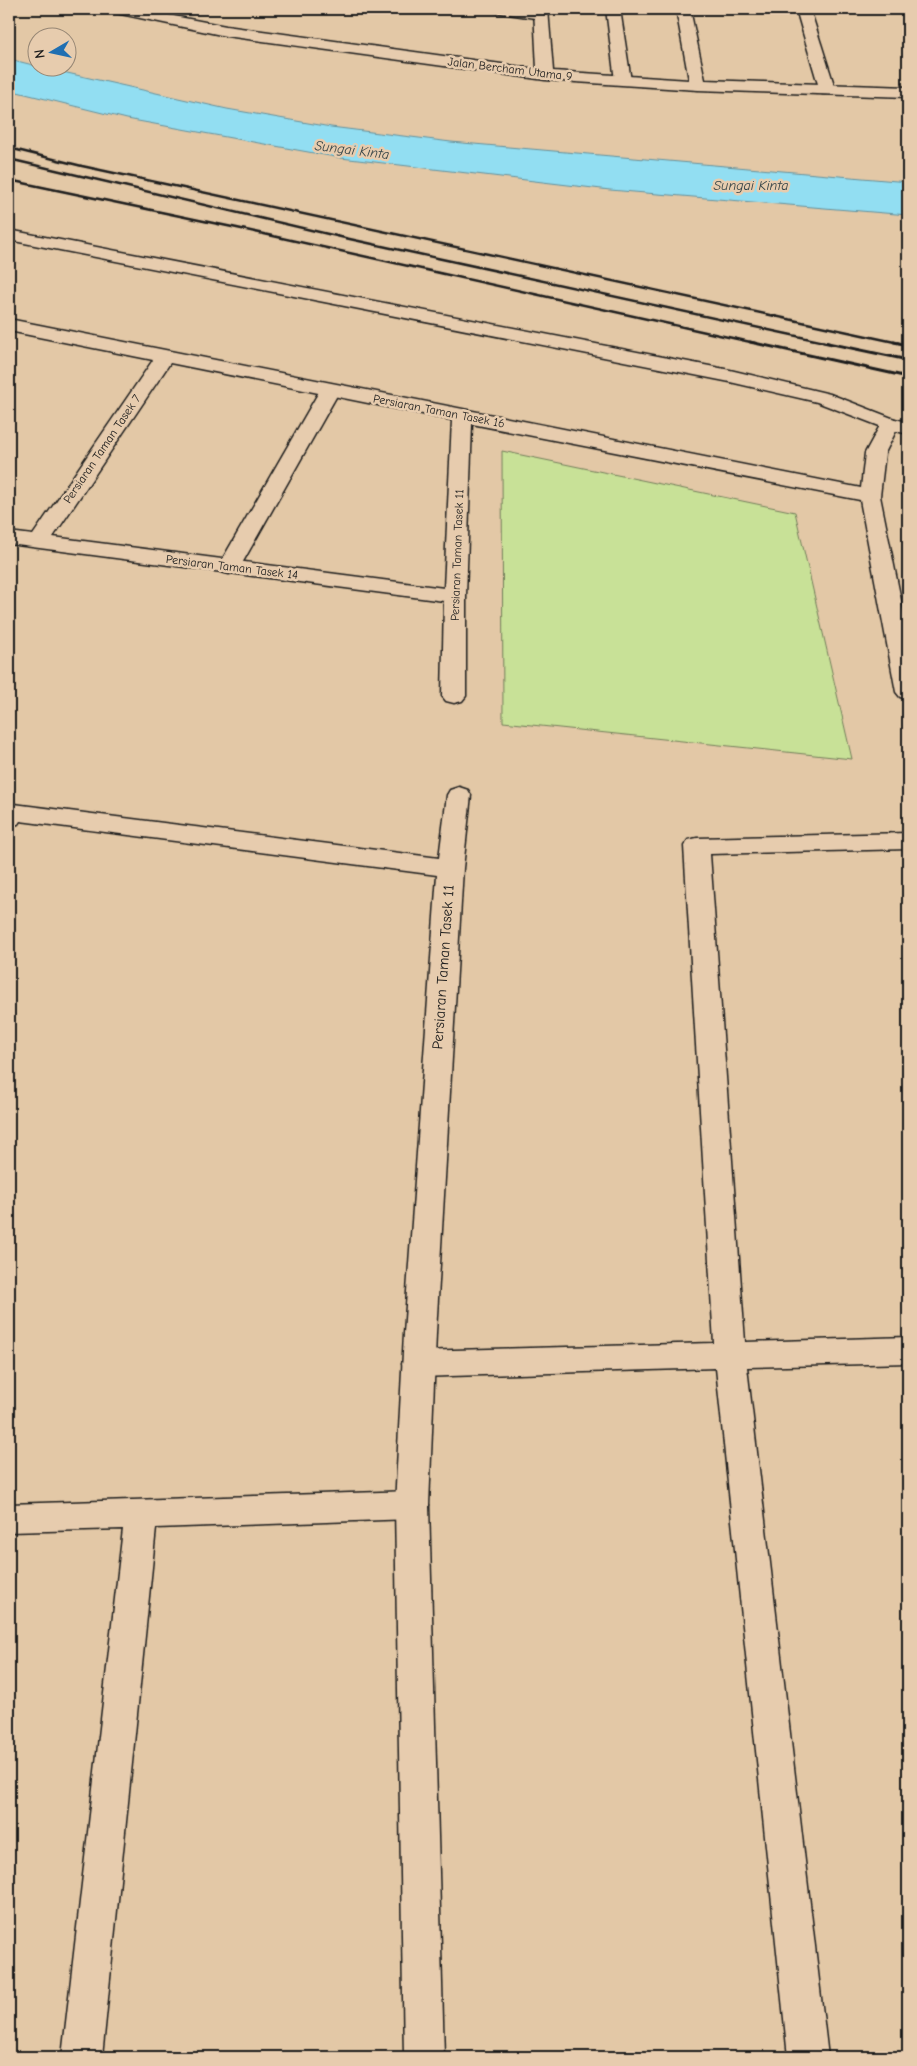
<svg xmlns="http://www.w3.org/2000/svg" width="917" height="2066" viewBox="0 0 917 2066" font-family="'Comic Neue',sans-serif">
<style>
.green{fill:#c8e197;stroke:#727e5a}
.water{fill:#92def2;stroke:#63909c}
.lines{fill:none;stroke-linecap:round;stroke-linejoin:round}
.lane-casing{stroke:#1c1c1c;stroke-width:3}
.street-casing{stroke:#1c1c1c;stroke-width:3}
.secondary-casing{stroke:#1c1c1c;stroke-width:3}
.lane{fill:#e7ccae;fill-rule:evenodd}
.street{fill:#e7ccae;fill-rule:evenodd}
.secondary{fill:#e7ccae;fill-rule:evenodd}
.rail-far1{stroke:#1c1c1c;stroke-width:2.5}
.rail{stroke:#1c1c1c;stroke-width:3}
.labels{text-anchor:middle;dominant-baseline:central;stroke-width:5;stroke-linejoin:round;paint-order:stroke}
.far-street-label{font-size:12px;fill:#1c1c1c;stroke:#e7ccae}
.far-water-label{font-size:14px;font-style:italic;fill:#344347;stroke:#e7ccae}
.street-label{font-size:15px;fill:#1c1c1c;stroke:#e7ccae}
</style>
<rect width="100%" height="100%" fill="#e3c8a6"/>
<filter id="ink" filterUnits="userSpaceOnUse"><feTurbulence type="fractalNoise" baseFrequency=".02" numOctaves="2"/><feDisplacementMap in="SourceGraphic" scale="10" xChannelSelector="R" yChannelSelector="G"/><feConvolveMatrix kernelMatrix="1 2 1 2 8 2 1 2 1" color-interpolation-filters="sRGB"/></filter>
<g filter="url(#ink)">
<polygon class="green" points="502,451 795,512 852,759 503,722"/>
<polygon class="water" points="9,59 37,66 38,68 45,68 227,109 331,127 451,142 908,182 908,215 610,190 341,158 127,119 9,90"/>
<g class="lines">
<defs>
<g id="lane">
<polygon points="494,9 536,9 547,11 550,14 547,17 542,19 501,13 496,12"/>
<polygon points="796,9 810,9 836,91 834,94 822,94 820,91"/>
<polygon points="9,230 730,370 830,394 897,420 900,424 897,428 890,430 817,402 730,382 9,240"/>
<polygon points="330,384 337,386 340,390 240,567 237,572 229,574 221,572 218,567 320,390 323,386"/>
<polygon points="908,833 908,849 710,854 745,1342 908,1337 908,1363 747,1367 828,2057 788,2057 716,1368 418,1377 407,1373 402,1364 407,1355 418,1351 714,1343 684,846 688,840 697,838"/>
<polygon points="412,1491 424,1495 429,1505 424,1515 412,1519 156,1528 102,2057 62,2057 123,1529 9,1532 9,1504"/>
</g>
<g id="street">
<polygon points="109,9 137,9 226,26 537,69 534,9 548,9 553,71 689,80 676,9 690,9 705,80 908,87 908,97 698,90 545,80 226,36 116,13 111,12"/>
<path d="M9,319L861,488L865,453L883,420L890,418L908,422V434L896,431L885,453L880,496L908,635V699L900,697L896,692L860,500L472,424L466,596V696L462,701L454,703L446,701L442,696L444,601L9,544V532L33,535L153,360L9,331ZM170,363L452,420L444,588L53,537Z"/>
<polygon points="459,787 468,790 471,795 463,868 436,1333 429,1505 444,2057 404,2057 395,1505 404,1333 437,875 20,821 18,824 9,826 9,805 14,804 439,858 447,795 450,790"/>
</g>
<polygon id="secondary" points="606,9 620,9 631,81 629,84 617,84 615,81"/>
</defs>
<use href="#lane" class="lane-casing"/>
<use href="#street" class="street-casing"/>
<use href="#secondary" class="secondary-casing"/>
<use href="#lane" class="lane"/>
<use href="#street" class="street"/>
<use href="#secondary" class="secondary"/>
<g class="rail-far1">
<polyline points="9,148 82,166 899,343"/>
<polyline points="9,159 345,238 829,343"/>
<polyline points="9,180 237,228 755,343"/>
</g>
<g class="rail">
<polyline points="750,342 908,377"/>
<polyline points="823,342 908,360"/>
<polyline points="894,342 908,345"/>
</g>
</g>
</g>
<g class="labels">
<g class="far-street-label">
<text transform="translate(510 69) rotate(7)">Jalan Bercham Utama 9</text>
<text transform="translate(439 411) rotate(11)">Persiaran Taman Tasek 16</text>
<text transform="translate(102 449) rotate(-56)">Persiaran Taman Tasek 7</text>
<text transform="translate(457 555) rotate(-88)">Persiaran Taman Tasek 11</text>
<text transform="translate(232 567) rotate(7)">Persiaran Taman Tasek 14</text>
</g>
<g class="far-water-label">
<text transform="translate(352 150) rotate(7)">Sungai Kinta</text>
<text x="751" y="185">Sungai Kinta</text>
</g>
<g class="street-label">
<text transform="translate(443 967) rotate(-86)">Persiaran Taman Tasek 11</text>
</g>
</g>
<rect width="917" height="2066" fill="none" stroke="#e7ccae" stroke-width="30"/>
<rect x="15" y="15" width="887" height="2036" fill="none" stroke="#1c1c1c" stroke-width="2" filter="url(#ink)"/>
<g transform="translate(52 52) rotate(261)"><circle r="24" fill="#e7ccae" stroke="#968674"/>
<path d="M0-4L9 19L0 12L-9 19Z" fill="#1f6fb2"/>
<text y="-8" font-size="14" font-weight="bold" text-anchor="middle" fill="#1c1c1c">N</text>
</g>
</svg>
